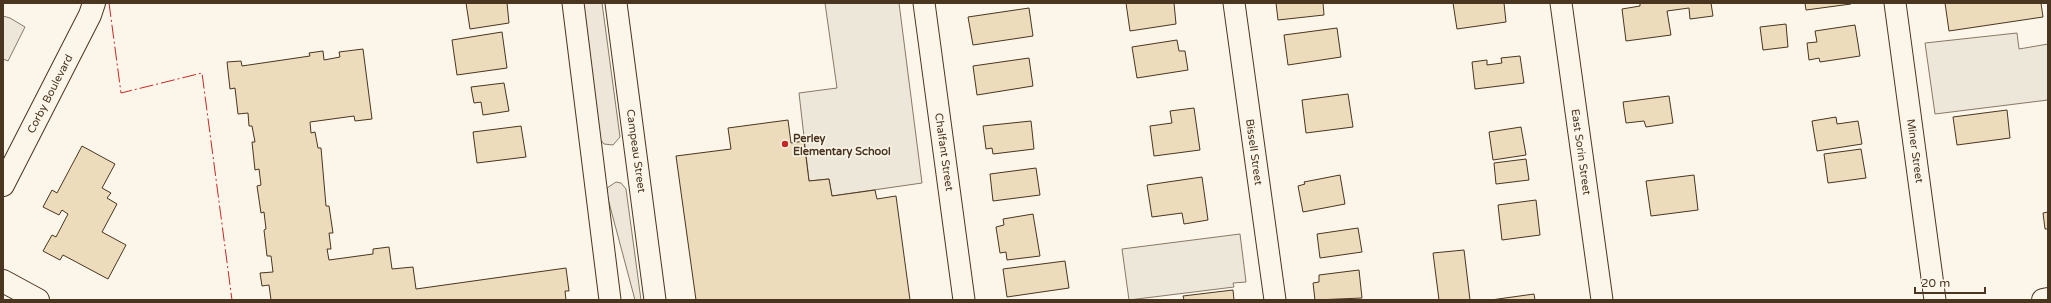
<svg xmlns="http://www.w3.org/2000/svg" width="2051" height="303" viewBox="0 0 2051 303" font-family="'Varela Round',sans-serif">
<style>
.green{fill:#ede6d9;stroke:#887966}
.parking{fill:#ede7d9;stroke:#887966}
.building{fill:#ecdcbc;stroke:#4a3520}
.lines{fill:none;stroke-linecap:round;stroke-linejoin:round}
.minor-casing{stroke:#4a3520;stroke-width:23}
.tertiary-casing{stroke:#4a3520;stroke-width:24}
.primary-casing{stroke:#4a3520;stroke-width:24}
.minor{stroke:#fbf6e9;stroke-width:21}
.tertiary{stroke:#fbf6e9;stroke-width:22}
.primary{stroke:#fbf6e9;stroke-width:22}
.power{stroke:#c62828;stroke-width:1;stroke-dasharray:14 3 2 3;stroke-linecap:butt}
.poi-dot{fill:#c62828;stroke:#fbf6e9;stroke-width:1.5}
.labels{text-anchor:middle;dominant-baseline:central;stroke-width:3;stroke-linejoin:round;paint-order:stroke}
.street-label{font-size:11px;fill:#4a3520;stroke:#fbf6e9}
.poi-label{font-size:11px;font-weight:bold;fill:#4a3520;stroke:#fbf6e9;text-anchor:start}
</style>
<rect width="100%" height="100%" fill="#fbf6e9"/>
<g class="green">
<polygon points="581,3 602,3 620,137 613,145 604,144 599,138"/>
<polygon points="616,182 621,183 626,189 641,300 635,300 607,195 607,188"/>
</g>
<g class="parking">
<polygon points="825,3 899,3 922,183 832,196 829,179 809,181 799,93 837,88"/>
<polygon points="3,16 10,18 25,27 8,61 3,59"/>
<polygon points="2017,33 2019,49 2048,44 2048,100 1935,114 1925,43"/>
<polygon points="1240,234 1246,282 1233,283 1234,287 1129,300 1122,249"/>
</g>
<g class="building">
<polygon points="466,3 507,3 509,23 470,29"/>
<polygon points="1126,3 1174,3 1176,24 1130,31"/>
<polygon points="1276,3 1323,3 1324,15 1278,20"/>
<polygon points="1453,3 1504,3 1506,22 1457,29"/>
<polygon points="1640,3 1711,3 1713,16 1690,19 1689,8 1667,11 1671,35 1626,41 1622,9 1640,6"/>
<polygon points="1805,3 1851,3 1851,4 1806,10"/>
<polygon points="1945,3 2041,3 2043,17 1949,31"/>
<polygon points="1029,8 1033,36 973,45 968,17"/>
<polygon points="1786,24 1788,47 1763,50 1760,27"/>
<polygon points="1855,25 1860,56 1820,62 1819,58 1809,60 1807,43 1817,42 1815,31"/>
<polygon points="1337,28 1341,57 1288,65 1284,35"/>
<polygon points="502,32 507,68 457,75 452,40"/>
<polygon points="1177,40 1179,51 1185,51 1188,70 1137,78 1132,47"/>
<polygon points="363,49 372,119 355,121 354,116 310,122 311,133 315,132 318,148 321,148 326,206 329,206 333,233 329,233 331,249 327,249 329,260 373,254 373,249 389,247 392,269 413,267 416,289 566,268 569,291 565,291 566,300 271,300 269,285 262,286 260,273 273,272 271,256 267,256 264,230 266,229 264,212 261,213 257,186 261,185 259,169 255,170 252,142 255,142 252,126 249,126 248,113 238,114 235,88 230,89 227,62 241,61 242,66 310,56 309,53 323,51 324,60 340,57 339,52"/>
<polygon points="1520,56 1524,83 1475,89 1472,62 1487,60 1487,65 1502,63 1501,58"/>
<polygon points="1029,58 1033,86 977,95 973,66"/>
<polygon points="504,83 509,111 483,115 481,102 474,103 471,87"/>
<polygon points="1348,94 1353,127 1306,133 1302,100"/>
<polygon points="1669,96 1673,123 1646,127 1644,121 1626,123 1623,102"/>
<polygon points="1194,108 1200,150 1154,156 1150,126 1172,123 1170,111"/>
<polygon points="2007,110 2010,138 1957,145 1953,117"/>
<polygon points="1836,117 1837,124 1858,121 1862,144 1817,151 1812,121"/>
<polygon points="788,120 791,143 804,141 809,181 829,179 832,196 875,190 877,199 896,196 910,300 696,300 676,156 731,149 728,128"/>
<polygon points="1031,121 1034,149 993,154 992,148 986,149 983,126"/>
<polygon points="521,126 526,157 477,163 473,132"/>
<polygon points="1521,127 1526,155 1493,160 1489,132"/>
<polygon points="82,146 115,164 102,188 111,193 107,198 117,204 102,232 126,245 108,279 63,255 60,260 43,251 52,235 56,237 68,214 62,210 59,215 43,207 52,190 57,193"/>
<polygon points="1861,149 1866,178 1828,183 1824,154"/>
<polygon points="1526,159 1529,180 1496,184 1494,163"/>
<polygon points="1036,168 1040,195 993,201 990,174"/>
<polygon points="1340,175 1345,204 1303,212 1298,186 1305,184 1304,182"/>
<polygon points="1694,175 1698,210 1651,216 1646,181"/>
<polygon points="1202,177 1208,220 1184,224 1182,213 1152,217 1147,185"/>
<polygon points="1536,200 1540,235 1502,240 1498,205"/>
<polygon points="2048,212 2048,229 2045,229 2043,213"/>
<polygon points="1033,214 1040,256 1007,260 1006,252 1000,253 996,227 1004,225 1003,219"/>
<polygon points="1358,228 1362,252 1320,258 1317,234"/>
<polygon points="1464,250 1470,300 1439,300 1433,253"/>
<polygon points="1065,261 1069,288 1007,297 1003,269"/>
<polygon points="1359,270 1362,298 1315,300 1313,283 1319,282 1319,275"/>
<polygon points="1233,290 1234,300 1184,300 1183,296"/>
<polygon points="1534,294 1535,300 1491,300"/>
</g>
<g class="lines">
<defs>
<g id="minor">
<polyline points="573,3 610,300"/>
<polyline points="616,3 655,300"/>
<polyline points="924,3 964,300"/>
<polyline points="1234,3 1275,300"/>
<polyline points="1561,3 1602,300"/>
<polyline points="1895,3 1935,300"/>
</g>
<polyline id="tertiary" points="3,185 90,15 94,3"/>
<g id="primary">
<polyline points="3,281 38,300"/>
<polyline points="2043,300 2048,299"/>
</g>
</defs>
<use href="#minor" class="minor-casing"/>
<use href="#tertiary" class="tertiary-casing"/>
<use href="#primary" class="primary-casing"/>
<use href="#minor" class="minor"/>
<use href="#tertiary" class="tertiary"/>
<use href="#primary" class="primary"/>
<polyline class="power" points="109,3 121,93 202,73 232,300"/>
</g>
<circle class="poi-dot" cx="785" cy="144" r="4"/>
<g class="labels">
<g class="street-label">
<text transform="translate(50 94) rotate(-63)">Corby Boulevard</text>
<text transform="translate(636 151) rotate(82)">Campeau Street</text>
<text transform="translate(1915 151) rotate(82)">Miner Street</text>
<text transform="translate(944 152) rotate(82)">Chalfant Street</text>
<text transform="translate(1254 152) rotate(82)">Bissell Street</text>
<text transform="translate(1581 152) rotate(82)">East Sorin Street</text>
</g>
<g class="poi-label">
<text x="793" y="138">Perley<tspan x="793" dy="13">Elementary School</tspan></text>
</g>
</g>
<rect width="2051" height="303" fill="none" stroke="#4a3520" stroke-width="8"/>
<path d="M1915 287v6h70v-6" fill="none" stroke="#4a3520" stroke-width="2"/>
<text x="1921" y="287" font-size="12" fill="#4a3520" stroke="#fbf6e9" stroke-width="3" paint-order="stroke">20 m</text>
</svg>
